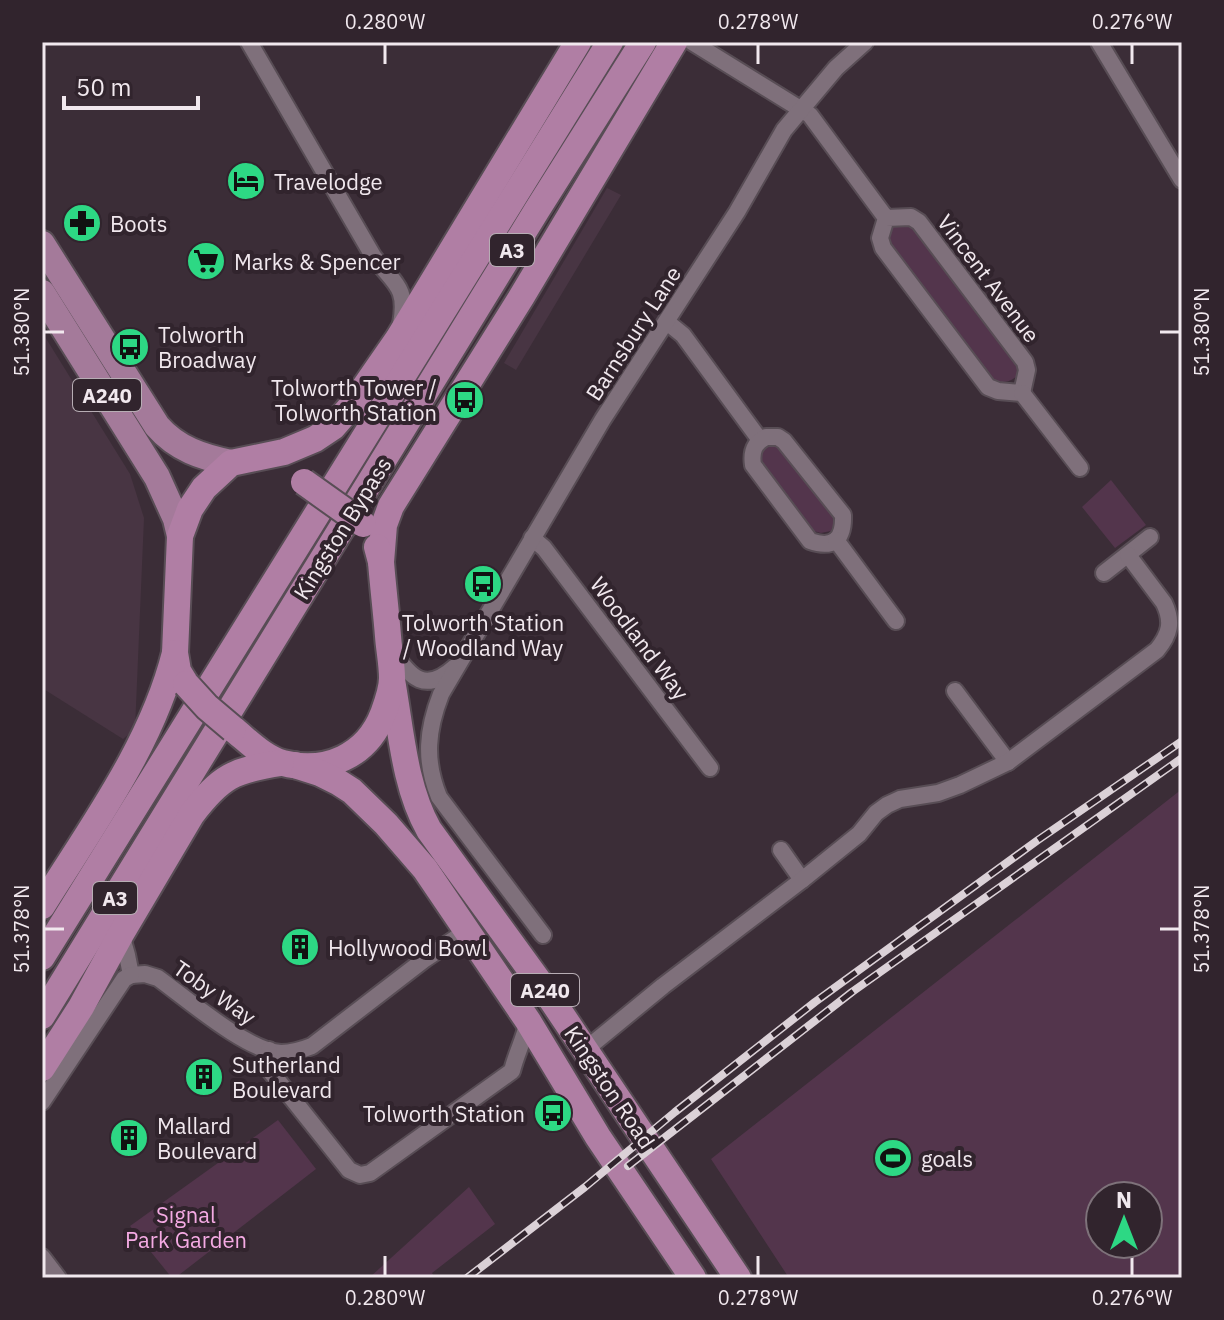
<svg xmlns="http://www.w3.org/2000/svg" width="1224" height="1320" viewBox="0 0 1224 1320" font-family="'IBM Plex Sans',sans-serif">
<style>
.built{fill:#483543}
.green{fill:#53354c;fill-rule:evenodd}
.lines{fill:none;stroke-linecap:round;stroke-linejoin:round}
.minor-casing{stroke:#584d55;stroke-width:20}
.primary-casing{stroke:#584d55;stroke-width:30}
.trunk-casing{stroke:#584d55;stroke-width:30}
.minor{stroke:#7f707b;stroke-width:16}
.primary{stroke:#a47a9a;stroke-width:26}
.trunk{stroke:#b07ea4;stroke-width:26}
.rail-casing{stroke:#dbd1d7;stroke-width:8}
.rail{stroke:#31242d;stroke-width:5;stroke-dasharray:15;stroke-linecap:butt}
.trunk-bridge-casing{stroke:#584d55;stroke-width:30;stroke-linecap:butt}
.trunk-bridge{stroke:#b07ea4;stroke-width:26}
.ticks{fill:none;stroke:#f1e8ee;stroke-width:3}
.labels{text-anchor:middle;dominant-baseline:central;stroke-width:8;stroke-linejoin:round;paint-order:stroke}
.shield{fill:#31242d;stroke:#b7adb4;stroke-width:2}
.shield-label{font-size:20px;font-weight:bold;fill:#f1e8ee}
.poi-label{font-size:22px;fill:#f1e8ee;stroke:#31242d;text-anchor:start}
.street-label{font-size:22px;fill:#f1e8ee;stroke:#31242d}
.park-label{font-size:22px;fill:#f4aae3;stroke:#31242d}
.neatline{fill:none;stroke:#f1e8ee;stroke-width:3}
.ticks-label{font-size:20px;text-anchor:middle;fill:#f1e8ee}
</style>
<rect width="100%" height="100%" fill="#3b2d37"/>
<g class="built">
<polygon points="607,188 621,195 516,370 504,363"/>
<polygon points="42,332 130,474 144,518 135,729 123,739 42,688"/>
</g>
<g class="green">
<path d="M906,223L916,229L1018,365L1019,374C1011,383 1001,384 990,379L889,244L888,232L895,224Z"/>
<polygon points="773,444 783,447 835,513 835,521 831,531 821,533 810,530 761,463 759,455 763,445"/>
<polygon points="1111,480 1146,525 1115,548 1082,507"/>
<path d="M1182,789V1278H789L711,1159ZM1100,1196H1148V1244H1100Z"/>
<polygon points="278,1120 316,1169 175,1278 172,1278 130,1226"/>
<polygon points="469,1187 495,1224 432,1273 435,1278 369,1278"/>
</g>
<g class="lines">
<defs>
<g id="minor">
<path d="M249,42L373,256C394,284 408,286 401,324"/>
<polyline points="692,42 810,115 886,218 911,217 919,222 1025,362 1027,370 1022,393 998,391 988,387 883,248 880,238 886,218"/>
<polyline points="1099,42 1182,180"/>
<polyline points="667,322 683,335 760,440"/>
<polyline points="1022,393 1080,468"/>
<path d="M766,437H778L784,441L843,515C844,540 833,549 810,541L753,465C751,452 754,443 766,437Z"/>
<polyline points="532,538 544,548 710,768"/>
<polyline points="836,540 896,621"/>
<polyline points="1104,573 1150,537"/>
<path d="M392,651C411,678 425,694 455,667"/>
<polyline points="955,691 1008,762"/>
<polyline points="781,850 802,880"/>
<polyline points="121,934 127,955 131,975"/>
<path d="M543,935L439,797C424,760 427,730 441,694L603,419L737,212L784,130L836,68L865,42"/>
<path d="M131,975L145,974L158,978C187,999 247,1051 281,1053C293,1053 302,1050 312,1046L425,959L468,930"/>
<path d="M269,1050L268,1064L271,1072L349,1170L360,1175L370,1173L512,1071C516,1054 524,1040 528,1021"/>
<path d="M585,1050L663,986L802,880L859,834L876,813L887,805L900,799L938,793L960,785L1008,762L1157,650C1170,634 1173,622 1164,603L1128,555"/>
<polyline points="42,1102 124,979 131,975"/>
<polyline points="42,1257 58,1278"/>
</g>
<g id="primary">
<path d="M42,244L157,426C177,449 202,457 231,463"/>
<polyline points="42,293 157,477 176,519 180,536"/>
</g>
<g id="trunk">
<polyline points="381,562 384,525 391,506 522,296 674,42"/>
<path d="M392,680C401,730 404,785 429,830L545,990L738,1278"/>
<polyline points="186,684 178,671 175,653 180,536 190,509 204,488 231,463 284,452 315,439 333,427 353,404 398,339 578,42"/>
<path d="M233,729C248,741 264,758 283,763C326,774 367,756 383,714C387,703 392,690 392,678C392,664 389,650 388,636C386,611 383,587 381,562L377,547"/>
<polyline points="295,765 320,773 338,782 352,791 386,824 425,869 528,1021 598,1137 693,1278"/>
<path d="M42,906C92,826 152,745 175,653"/>
<polyline points="42,957 610,42"/>
<polyline points="42,1016 537,210 643,42"/>
<path d="M42,1068L81,1007L121,934L192,814C221,776 234,770 281,763"/>
</g>
</defs>
<use href="#minor" class="minor-casing"/>
<use href="#primary" class="primary-casing"/>
<use href="#trunk" class="trunk-casing"/>
<use href="#minor" class="minor"/>
<use href="#primary" class="primary"/>
<use href="#trunk" class="trunk"/>
<defs>
<g id="rail">
<polyline points="628,1166 852,992 1182,758"/>
<polyline points="467,1278 585,1187 675,1112 815,1002 1038,840 1182,741"/>
</g>
</defs>
<use href="#rail" class="rail-casing"/>
<use href="#rail" class="rail"/>
<defs>
<g id="trunk-bridge">
<polyline points="304,482 363,524"/>
<polyline points="186,684 207,707 233,729"/>
</g>
</defs>
<use href="#trunk-bridge" class="trunk-bridge-casing"/>
<use href="#trunk-bridge" class="trunk-bridge"/>
</g>
<path class="ticks" d="M385,44V64M758,44V64M1132,44V64M44,332H64M1160,332H1180M44,929H64M1160,929H1180M385,1256V1276M758,1256V1276M1132,1256V1276"/>
<defs>
<symbol id="hotel-disc" viewBox="-11 -11 22 22"><circle r="9.5" fill="#2dd884" stroke="#31242d"/><path d="M-6-4.5h1.5V1H6V5H4.5V3h-9V5H-6ZM-4 0a1.8 1.8 0 1 1 3.6 0ZM.5 0V-2.5h3Q6-2.5 6 0Z" fill="#111"/></symbol>
<symbol id="pharmacy-disc" viewBox="-11 -11 22 22"><circle r="9.5" fill="#2dd884" stroke="#31242d"/><path d="M-2-6h4v4h4v4h-4v4h-4v-4h-4v-4h4Z" fill="#111"/></symbol>
<symbol id="supermarket-disc" viewBox="-11 -11 22 22"><circle r="9.5" fill="#2dd884" stroke="#31242d"/><path d="M-6-5.5h2.5l.6 2H6L4.5 2H-2.5L-4.4-4H-6ZM-1.5 3.2a1.3 1.3 0 1 0 .1 0ZM3 3.2a1.3 1.3 0 1 0 .1 0Z" fill="#111"/></symbol>
<symbol id="bus-disc" viewBox="-11 -11 22 22"><circle r="9.5" fill="#2dd884" stroke="#31242d"/><path d="M-5-6H5V4H4V6H2V4H-2V6H-4V4H-5ZM-3.5-4V0h7V-4ZM-3.5 1.2v1.5H-2V1.2ZM2 1.2v1.5H3.5V1.2Z" fill="#111"/></symbol>
<symbol id="building-disc" viewBox="-11 -11 22 22"><circle r="9.5" fill="#2dd884" stroke="#31242d"/><path d="M-4-6H4V6H1V3H-1V6H-4ZM-2.5-4.3h1.7v1.8h-1.7ZM.8-4.3h1.7v1.8H.8ZM-2.5-1h1.7V.8h-1.7ZM.8-1h1.7V.8H.8Z" fill="#111"/></symbol>
<symbol id="stadium-disc" viewBox="-11 -11 22 22"><circle r="9.5" fill="#2dd884" stroke="#31242d"/><path d="M0-5a6.5 5 0 1 0 0 10a6.5 5 0 1 0 0-10ZM-3.5-1.8h7v3.6h-7Z" fill="#111"/></symbol>
</defs>
<g fill-rule="evenodd">
<use href="#hotel-disc" x="224" y="159" width="44" height="44"/>
<use href="#pharmacy-disc" x="60" y="201" width="44" height="44"/>
<use href="#supermarket-disc" x="184" y="239" width="44" height="44"/>
<use href="#bus-disc" x="108" y="325" width="44" height="44"/>
<use href="#bus-disc" x="443" y="378" width="44" height="44"/>
<use href="#bus-disc" x="461" y="562" width="44" height="44"/>
<use href="#building-disc" x="278" y="925" width="44" height="44"/>
<use href="#building-disc" x="182" y="1055" width="44" height="44"/>
<use href="#bus-disc" x="531" y="1091" width="44" height="44"/>
<use href="#building-disc" x="107" y="1116" width="44" height="44"/>
<use href="#stadium-disc" x="871" y="1136" width="44" height="44"/>
</g>
<g class="labels">
<g class="shield">
<rect x="490" y="234" width="44" height="32" rx="6"/>
<rect x="73" y="379" width="68" height="32" rx="6"/>
<rect x="93" y="882" width="44" height="32" rx="6"/>
<rect x="511" y="974" width="68" height="32" rx="6"/>
</g>
<g class="shield-label">
<text x="512" y="250">A3</text>
<text x="107" y="395">A240</text>
<text x="115" y="898">A3</text>
<text x="545" y="990">A240</text>
</g>
<g class="poi-label">
<text x="274" y="181">Travelodge</text>
<text x="110" y="223">Boots</text>
<text x="234" y="261">Marks &amp; Spencer</text>
<text x="158" y="334">Tolworth<tspan x="158" dy="25">Broadway</tspan></text>
<text x="437" y="387" text-anchor="end">Tolworth Tower /<tspan x="437" dy="25">Tolworth Station</tspan></text>
<text x="483" y="622" text-anchor="middle">Tolworth Station<tspan x="483" dy="25">/ Woodland Way</tspan></text>
<text x="328" y="947">Hollywood Bowl</text>
<text x="232" y="1064">Sutherland<tspan x="232" dy="25">Boulevard</tspan></text>
<text x="525" y="1113" text-anchor="end">Tolworth Station</text>
<text x="157" y="1125">Mallard<tspan x="157" dy="25">Boulevard</tspan></text>
<text x="921" y="1158">goals</text>
</g>
<g class="street-label">
<text transform="translate(989 278) rotate(53)">Vincent Avenue</text>
<text transform="translate(633 333) rotate(-57)">Barnsbury Lane</text>
<text transform="translate(342 528) rotate(-58)">Kingston Bypass</text>
<text transform="translate(640 638) rotate(53)">Woodland Way</text>
<text transform="translate(215 992) rotate(35)">Toby Way</text>
<text transform="translate(610 1087) rotate(56)">Kingston Road</text>
</g>
<g class="park-label">
<text x="186" y="1214">Signal<tspan x="186" dy="25">Park Garden</tspan></text>
</g>
</g>
<rect width="1224" height="1320" fill="none" stroke="#31242d" stroke-width="88"/>
<g transform="translate(1124 1220)"><circle r="38" fill="#31242d" stroke="#7e727a" stroke-width="2"/>
<path d="M0-6L14 30L0 20L-14 30Z" fill="#2dd884"/>
<text y="-12" font-size="22" font-weight="bold" text-anchor="middle" fill="#f1e8ee">N</text>
</g>
<path d="M64 96v12h134v-12" fill="none" stroke="#f1e8ee" stroke-width="4"/>
<text x="76" y="96" font-size="24" fill="#f1e8ee" stroke="#31242d" stroke-width="6" paint-order="stroke">50 m</text>
<rect x="44" y="44" width="1136" height="1232" class="neatline"/>
<g class="ticks-label">
<text x="385" y="29">0.280°W</text>
<text x="758" y="29">0.278°W</text>
<text x="1132" y="29">0.276°W</text>
<text transform="translate(22 332) rotate(-90)" y="7">51.380°N</text>
<text transform="translate(1202 332) rotate(-90)" y="7">51.380°N</text>
<text transform="translate(22 929) rotate(-90)" y="7">51.378°N</text>
<text transform="translate(1202 929) rotate(-90)" y="7">51.378°N</text>
<text x="385" y="1305">0.280°W</text>
<text x="758" y="1305">0.278°W</text>
<text x="1132" y="1305">0.276°W</text>
</g>
</svg>
